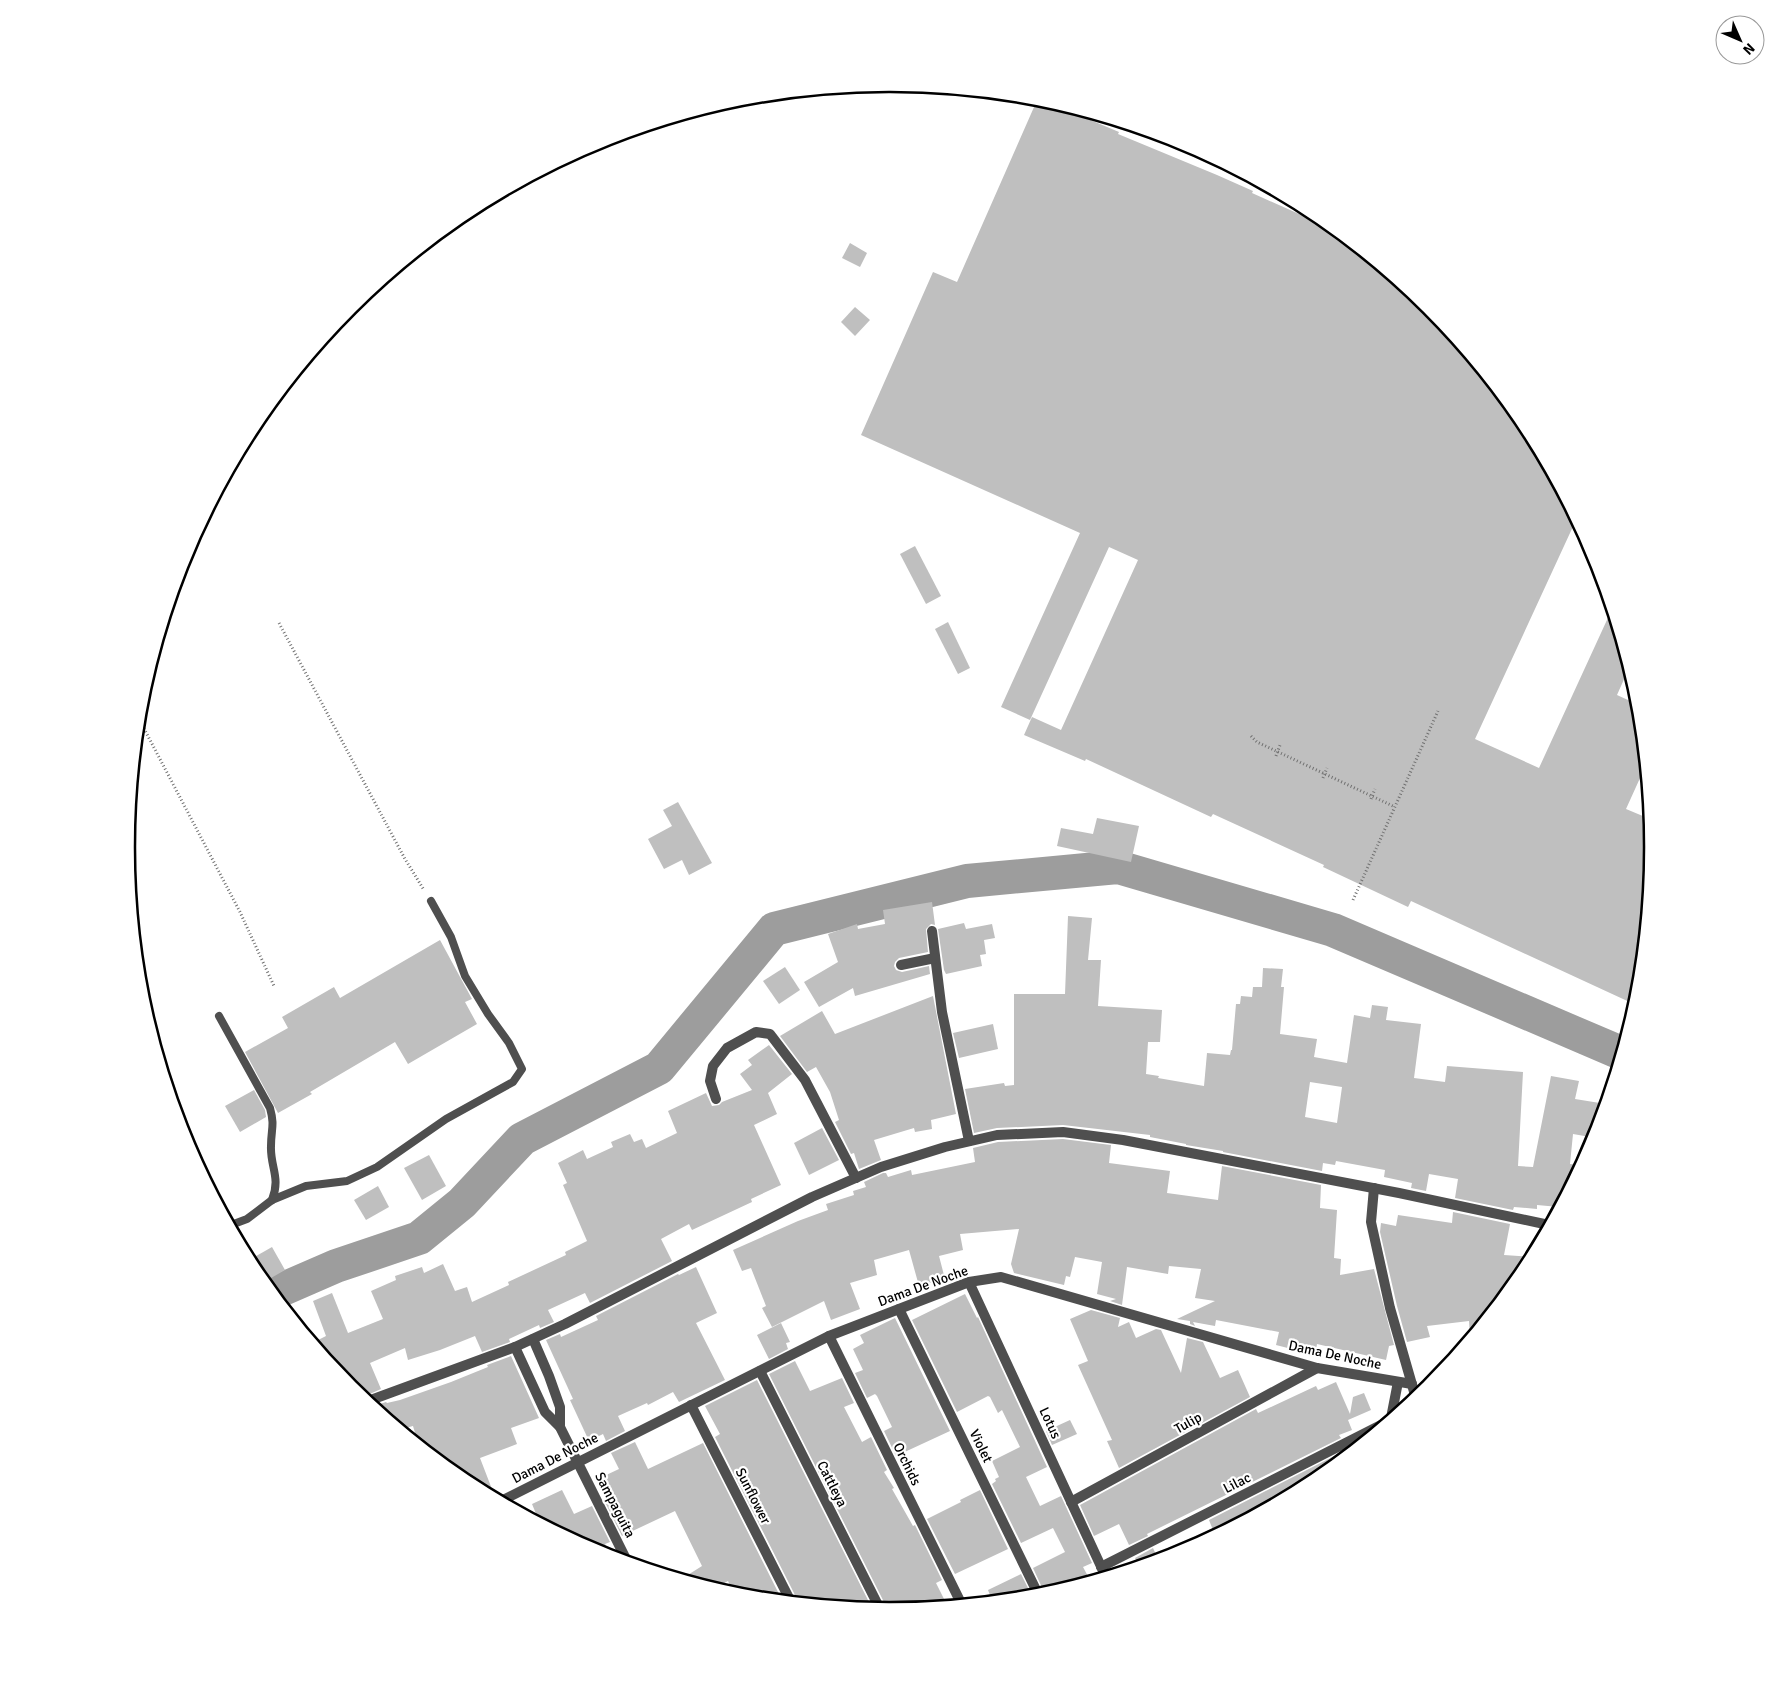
<svg xmlns="http://www.w3.org/2000/svg" width="1780" height="1694" viewBox="0 0 1780 1694" font-family="Signika,sans-serif">
<style>
.lines{fill:none;stroke-linecap:round;stroke-linejoin:round}
.river{stroke:#9d9d9d;stroke-width:34}
.building{fill:#bfbfbf;fill-rule:evenodd}
.path{stroke:#717171;stroke-width:3;stroke-dasharray:1 2.5;stroke-linecap:butt}
.service{stroke:#4f4f4f;stroke-width:8}
.minor{stroke:#4f4f4f;stroke-width:10}
.tertiary{stroke:#4f4f4f;stroke-width:10}
.labels{text-anchor:middle;dominant-baseline:central;stroke-width:4.5;stroke-linejoin:round;paint-order:stroke}
.street-label{font-size:14px;fill:#000;stroke:#fff}
.rim{fill:none;stroke:#000;stroke-width:2.5}
</style>
<rect width="100%" height="100%" fill="#fff"/>
<g class="lines">
<polyline class="river" points="274,1293 336,1266 419,1238 462,1203 522,1139 659,1068 774,929 967,881 1118,867 1333,930 1621,1053"/>
</g>
<g class="building">
<polygon points="1038,98 1119,132 1118,134 1217,175 1253,191 1252,193 1335,230 1430,308 1525,423 1576,520 1475,739 1539,768 1612,609 1629,668 1617,695 1639,705 1645,767 1626,809 1650,819 1653,847 1639,996 1636,1005 1411,901 1408,907 1323,867 1324,865 1213,814 1211,817 1086,759 1085,761 1024,735 1032,717 1061,730 1138,560 1109,547 1030,720 1001,707 1080,533 861,435 933,272 957,282"/>
<polygon points="850,243 867,253 860,267 842,258"/>
<polygon points="855,307 870,320 855,336 841,322"/>
<polygon points="915,546 941,596 926,604 900,554"/>
<polygon points="948,622 970,668 958,674 935,629"/>
<polygon points="678,802 712,863 689,875 682,860 664,869 648,839 672,826 663,810"/>
<polygon points="1097,818 1139,826 1131,862 1057,846 1061,828 1093,834"/>
<polygon points="932,902 935,925 931,924 926,929 928,952 899,958 895,962 894,966 896,970 902,972 929,966 930,974 855,996 853,988 819,1007 804,982 838,962 828,934 857,924 858,929 885,924 883,910"/>
<path d="M1068,916L1092,918L1088,960H1101L1098,1006L1162,1010L1160,1042H1148L1146,1074L1159,1076L1158,1078L1204,1086L1207,1053L1230,1055L1231,1050H1232L1236,1004H1240L1241,996L1252,997L1253,987H1262L1263,968L1283,969L1281,987H1284L1280,1034L1317,1039L1314,1057L1347,1063L1354,1015L1370,1018L1372,1005L1388,1007L1386,1020L1421,1024L1414,1078L1445,1082L1447,1066L1523,1072L1518,1166L1533,1167L1551,1076L1579,1081L1575,1099L1606,1104L1596,1138L1573,1134L1570,1164L1581,1165L1559,1207L1537,1205V1209L1514,1207L1513,1210L1455,1198L1458,1179L1429,1174L1426,1191L1411,1188L1412,1183L1384,1177L1385,1170L1336,1161L1335,1165L1323,1163L1322,1171L1223,1152V1151L1186,1145V1144L1150,1137V1135L1063,1125L997,1128L974,1133L965,1089L1004,1083L1005,1086L1014,1085V994H1065ZM1310,1082L1342,1087L1337,1123L1305,1117Z"/>
<polygon points="964,923 966,929 992,924 995,938 984,940 986,954 980,955 982,966 946,974 944,970 938,929"/>
<polygon points="440,940 472,999 465,1002 477,1024 408,1064 395,1042 310,1092 312,1094 278,1113 245,1052 288,1028 282,1017 334,987 340,998"/>
<polygon points="785,967 800,990 779,1004 763,981"/>
<polygon points="933,996 956,1114 931,1120 932,1129 915,1132 914,1128 874,1140 881,1160 859,1169 854,1153 851,1154 835,1122 839,1120 830,1092 816,1067 807,1072 780,1036 822,1011 835,1034"/>
<polygon points="993,1024 998,1049 959,1058 953,1033"/>
<polygon points="769,1045 792,1074 768,1093 777,1114 754,1125 781,1185 751,1199 752,1202 692,1230 689,1224 661,1239 672,1261 590,1303 585,1293 548,1310 554,1322 540,1328 539,1325 509,1339 510,1342 482,1352 475,1336 440,1350 408,1360 405,1348 370,1363 381,1389 363,1397 350,1386 314,1342 326,1336 313,1301 332,1293 348,1333 383,1319 371,1291 396,1280 395,1276 422,1267 424,1273 443,1264 455,1291 467,1287 472,1302 509,1285 508,1282 566,1255 565,1252 587,1241 563,1185 567,1183 558,1163 583,1150 587,1159 613,1147 611,1142 630,1134 634,1142 642,1139 646,1148 677,1133 668,1111 706,1093 712,1106 719,1105 722,1102 752,1090 740,1074 752,1065 748,1060"/>
<polygon points="254,1090 265,1110 266,1117 240,1132 225,1106"/>
<polygon points="822,1128 839,1160 809,1175 794,1143"/>
<polygon points="1063,1139 1111,1145 1109,1163 1170,1171 1167,1193 1218,1200 1222,1166 1321,1185 1320,1208 1337,1210 1334,1258 1341,1259 1340,1275 1374,1269 1394,1345 1389,1346 1386,1360 1317,1344 1315,1355 1276,1345 1279,1332 1216,1320 1215,1326 1193,1322 1195,1326 1190,1324 1190,1321 1177,1319 1215,1301 1195,1298 1201,1269 1169,1266 1168,1274 1127,1267 1122,1305 1110,1301 1116,1299 1097,1294 1102,1262 1075,1257 1070,1277 1066,1276 1064,1285 1014,1273 1011,1264 1019,1229 960,1234 963,1250 939,1256 945,1279 919,1286 909,1250 874,1260 877,1275 850,1283 860,1309 831,1320 824,1301 772,1327 762,1308 766,1306 751,1268 742,1271 733,1250 798,1221 828,1210 826,1204 854,1195 853,1191 866,1187 864,1182 883,1173 886,1173 888,1177 911,1170 912,1175 975,1162 973,1148 998,1142"/>
<polygon points="429,1155 446,1186 422,1200 404,1168"/>
<polygon points="378,1186 389,1207 366,1220 354,1200"/>
<polygon points="1453,1212 1510,1224 1504,1255 1532,1257 1524,1271 1470,1338 1469,1321 1427,1326 1430,1337 1407,1342 1397,1306 1380,1232 1381,1223 1396,1226 1398,1215 1452,1223"/>
<polygon points="272,1247 285,1270 264,1282 255,1271 249,1260"/>
<polygon points="696,1267 717,1313 696,1323 725,1380 679,1402 673,1392 648,1405 647,1403 618,1416 625,1431 606,1441 603,1434 589,1441 570,1400 573,1399 546,1340 560,1334 561,1337 598,1320 596,1316 678,1274 679,1275"/>
<polygon points="965,1294 977,1318 978,1317 1047,1467 1026,1477 1040,1506 1061,1496 1092,1563 1083,1567 1090,1580 1045,1594 1033,1568 1065,1552 1053,1528 1021,1543 992,1484 996,1481 995,1479 999,1477 992,1461 1020,1447 1002,1410 998,1413 990,1397 988,1396 957,1412 912,1320"/>
<polygon points="1091,1310 1120,1318 1118,1327 1129,1322 1136,1338 1156,1329 1161,1330 1181,1373 1187,1338 1203,1342 1220,1378 1238,1370 1250,1397 1119,1468 1107,1441 1112,1440 1078,1365 1088,1361 1070,1319"/>
<polygon points="895,1318 950,1431 896,1456 884,1431 892,1427 877,1396 875,1394 867,1398 855,1373 863,1370 853,1349 864,1343 860,1335"/>
<polygon points="781,1323 790,1342 786,1343 788,1349 769,1359 757,1335"/>
<polygon points="511,1356 539,1418 511,1428 517,1444 480,1458 495,1497 466,1481 418,1443 413,1426 402,1429 374,1406 386,1402 387,1403 400,1400 451,1382 488,1367 487,1365"/>
<polygon points="795,1361 810,1391 842,1378 854,1403 844,1407 862,1442 871,1437 887,1470 884,1472 894,1488 892,1489 913,1526 915,1525 942,1580 936,1583 947,1605 887,1610 886,1606 769,1374"/>
<polygon points="757,1380 872,1608 797,1601 796,1597 715,1437 720,1434 705,1406"/>
<polygon points="1336,1382 1350,1414 1353,1397 1364,1393 1371,1410 1348,1420 1352,1430 1339,1435 1341,1438 1147,1534 1148,1536 1129,1545 1119,1524 1094,1536 1080,1505 1256,1409 1258,1413 1316,1386 1318,1390"/>
<polygon points="1070,1420 1077,1434 1052,1445 1046,1431"/>
<polygon points="635,1442 648,1469 703,1443 782,1600 734,1594 728,1581 715,1588 683,1578 702,1566 675,1511 622,1536 604,1500 611,1497 602,1477 619,1469 611,1453"/>
<polygon points="1346,1450 1348,1454 1314,1482 1215,1535 1209,1520"/>
<polygon points="562,1490 574,1514 592,1506 610,1542 605,1544 606,1546 596,1551 539,1521 532,1504"/>
<polygon points="980,1490 1008,1549 955,1574 927,1519 961,1502 960,1500"/>
<polygon points="1153,1548 1158,1559 1139,1565 1135,1558"/>
<polygon points="1021,1574 1032,1596 992,1600 988,1590"/>
</g>
<g class="lines">
<g class="path">
<polyline points="279,623 405,859 424,890"/>
<polyline points="139,719 240,912 274,986"/>
<polyline points="1251,736 1257,742 1395,807"/>
<polyline points="1276,756 1280,745"/>
<polyline points="1323,778 1327,768"/>
<polyline points="1371,799 1375,789"/>
<polyline points="1353,900 1438,711"/>
</g>
<g class="service">
<path d="M219,1016L270,1108C275,1126 271,1129 271,1146C270,1167 281,1177 272,1200"/>
<polyline points="231,1225 247,1219 272,1200 306,1186 347,1181 377,1167 446,1119 513,1082 522,1069 509,1043 488,1014 465,976 451,937 431,901"/>
</g>
<g class="minor">
<polyline points="932,931 942,1012 969,1141"/>
<polyline points="901,965 935,958"/>
<polyline points="716,1099 710,1081 713,1066 727,1048 756,1032 770,1034 805,1080 856,1178"/>
<polyline points="1374,1188 1371,1222 1390,1308 1415,1395 1415,1399"/>
<polyline points="969,1282 1105,1575"/>
<polyline points="899,1309 1039,1596"/>
<polyline points="829,1336 961,1603"/>
<polyline points="533,1339 549,1376 560,1407 560,1427"/>
<polyline points="515,1347 545,1412 560,1427 627,1561"/>
<polyline points="760,1371 880,1609"/>
<polyline points="691,1405 790,1600"/>
<polyline points="1391,1418 1398,1382"/>
<polyline points="501,1501 829,1336 969,1282 1001,1277 1317,1368 1412,1384"/>
<polyline points="1071,1502 1317,1368"/>
<polyline points="1101,1567 1385,1423"/>
</g>
<polyline class="tertiary" points="368,1401 515,1347 565,1324 812,1197 881,1167 945,1147 997,1135 1063,1132 1123,1140 1399,1193 1549,1225"/>
</g>
<g class="labels">
<g class="street-label">
<text transform="translate(923 1286) rotate(-20)">Dama De Noche</text>
<text transform="translate(1335 1355) rotate(12)">Dama De Noche</text>
<text transform="translate(1050 1423) rotate(65)">Lotus</text>
<text transform="translate(1188 1423) rotate(-29)">Tulip</text>
<text transform="translate(981 1446) rotate(64)">Violet</text>
<text transform="translate(555 1458) rotate(-27)">Dama De Noche</text>
<text transform="translate(907 1464) rotate(64)">Orchids</text>
<text transform="translate(1237 1483) rotate(-27)">Lilac</text>
<text transform="translate(832 1484) rotate(63)">Cattleya</text>
<text transform="translate(753 1496) rotate(63)">Sunflower</text>
<text transform="translate(615 1505) rotate(63)">Sampaguita</text>
</g>
</g>
<path d="M0 0H1780V1694H0ZM889 92H890A754 754 0 0 1 1644 846V848A754 754 0 0 1 890 1602H889A754 754 0 0 1 135 848V846A754 754 0 0 1 889 92Z" fill="#fff" fill-rule="evenodd"/>
<path class="rim" d="M889 92H890A754 754 0 0 1 1644 846V848A754 754 0 0 1 890 1602H889A754 754 0 0 1 135 848V846A754 754 0 0 1 889 92Z"/>
<g transform="translate(1740 40) rotate(135)"><circle r="24" fill="#ffffff" stroke="#999999"/>
<path d="M0-4L9 19L0 12L-9 19Z" fill="#000000"/>
<text y="-8" font-size="14" font-weight="bold" text-anchor="middle" fill="#000000">N</text>
</g>
</svg>
